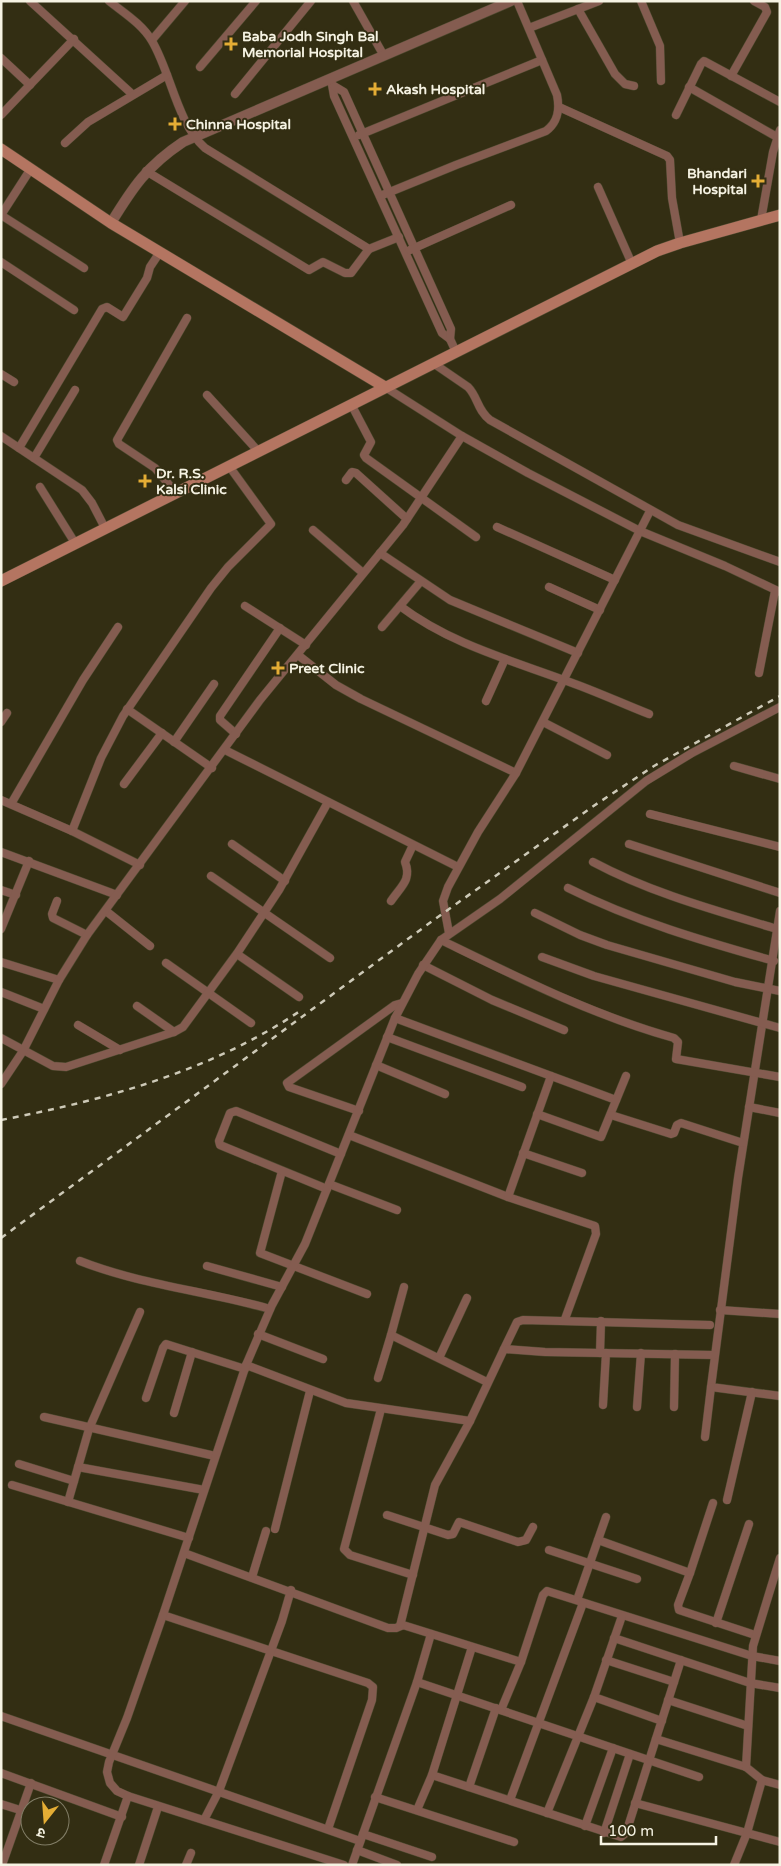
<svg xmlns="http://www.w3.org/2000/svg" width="781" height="1866" viewBox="0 0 781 1866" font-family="'Varela Round','Noto Sans Devanagari',sans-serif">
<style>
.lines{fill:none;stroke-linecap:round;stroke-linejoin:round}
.minor-casing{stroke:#4e4a30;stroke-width:9}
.tertiary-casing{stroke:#4e4a30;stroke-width:11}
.secondary-casing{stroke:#4e4a30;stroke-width:12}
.minor{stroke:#845c50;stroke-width:8}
.tertiary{stroke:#845c50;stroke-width:10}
.secondary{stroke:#b47561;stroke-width:11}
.rail{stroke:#cdc9b7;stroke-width:2.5;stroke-dasharray:6 6;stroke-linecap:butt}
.poi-dot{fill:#e4ad35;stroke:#332e13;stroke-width:2}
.labels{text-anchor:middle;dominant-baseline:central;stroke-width:4;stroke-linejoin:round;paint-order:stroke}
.poi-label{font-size:14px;font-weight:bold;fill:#f6f3e3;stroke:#332e13;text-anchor:start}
</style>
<rect width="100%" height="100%" fill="#332e13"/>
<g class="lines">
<defs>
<g id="minor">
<polyline points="30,1 132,94"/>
<path d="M109,1C124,13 142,24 152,41C171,73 177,123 205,148L369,249L399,237"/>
<polyline points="353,1 384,56"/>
<polyline points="641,1 660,46 661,81"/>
<polyline points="578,9 615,74 625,84 634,86"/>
<polyline points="529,28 599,1"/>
<polyline points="152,40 185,1"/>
<polyline points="1,58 30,85"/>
<polyline points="200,67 256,1"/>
<polyline points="731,76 767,12 765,7 754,1"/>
<polyline points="331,79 334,96 442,333 450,339 456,352"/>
<polyline points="334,86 344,92 451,329 450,339"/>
<polyline points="689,87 777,137"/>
<polyline points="235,94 311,1"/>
<polyline points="559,107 667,156 670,160 672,198 680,243"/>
<polyline points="1,115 74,39"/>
<polyline points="676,115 701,64 704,61 780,102"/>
<polyline points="359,135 542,60"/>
<polyline points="65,143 88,122 167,75"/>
<polyline points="146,171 309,270 323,262 345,273 351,273 369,249"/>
<polyline points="598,187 632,264"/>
<path d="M380,196L456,165L546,131C558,122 560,110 557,95L517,1"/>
<polyline points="1,215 84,268"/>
<polyline points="1,215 30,170"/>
<polyline points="761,220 773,152 780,130"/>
<polyline points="410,250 511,205"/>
<polyline points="1,262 74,310"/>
<path d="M433,363L468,387C478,397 477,410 490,420L678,525L780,562"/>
<polyline points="1,374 14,382"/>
<polyline points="385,387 462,436 528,473 640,531 725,566 780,592"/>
<polyline points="207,395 258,451"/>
<polyline points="351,404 371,442 364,455 366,458 476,537"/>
<polyline points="1,436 82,490 92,503 105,528"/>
<polyline points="19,448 102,309 107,307 123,317 147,278 150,267 160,252"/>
<polyline points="34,458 75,390"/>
<polyline points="346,480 352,472 356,473 407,519"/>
<polyline points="40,487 75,543"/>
<polyline points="176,493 155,468 119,444 117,440 187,318"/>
<polyline points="497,527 615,580"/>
<polyline points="313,530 363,573"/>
<polyline points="380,553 450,600 578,653"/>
<polyline points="549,587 600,610"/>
<polyline points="245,606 306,645"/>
<path d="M400,606C449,643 507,659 564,680C593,690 621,703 649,714"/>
<polyline points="382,627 421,581"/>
<polyline points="298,655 336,685 361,699 516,773"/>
<polyline points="759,673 775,591"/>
<polyline points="486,701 505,659"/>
<polyline points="127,709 212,768"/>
<polyline points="1,722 7,713"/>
<polyline points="543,722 607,755"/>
<polyline points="236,734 220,720 220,716 280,628"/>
<polyline points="174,742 214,684"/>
<polyline points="225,750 458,867"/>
<polyline points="734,766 780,779"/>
<polyline points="124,784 162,733"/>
<polyline points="1,800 72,831 140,865"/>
<polyline points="11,804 83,680 118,627"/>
<polyline points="650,814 780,847"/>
<polyline points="72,831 101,758 123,716 211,588 228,567 271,524 229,466"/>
<polyline points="232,844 285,881"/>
<polyline points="629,844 780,893"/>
<polyline points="1,852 117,895"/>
<path d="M593,862C651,893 714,910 777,929"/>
<polyline points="211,876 330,958"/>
<path d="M568,888C634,921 703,941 774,961"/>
<polyline points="1,890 16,895"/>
<polyline points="57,901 52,914 53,918 87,935"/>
<path d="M391,901C401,886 412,880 405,862L413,845"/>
<polyline points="106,911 150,946"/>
<polyline points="780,911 738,1178 711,1387 780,1396"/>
<polyline points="535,913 580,935 607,945 735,982 780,991"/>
<polyline points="1,929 29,861"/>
<polyline points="449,933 443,901 448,887 478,832 516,773 650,511"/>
<path d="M441,940C517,977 592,1015 674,1038L678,1042L676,1059L780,1077"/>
<polyline points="237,954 299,997"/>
<polyline points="542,957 594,976 780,1028"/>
<polyline points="1,962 59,980"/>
<polyline points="166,963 251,1023"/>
<polyline points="423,965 492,1000 564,1030"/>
<polyline points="1,992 44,1009"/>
<polyline points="137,1006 174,1032"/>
<polyline points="395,1018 616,1100"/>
<polyline points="78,1025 120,1050"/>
<polyline points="387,1037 522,1087"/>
<polyline points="1,1038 53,1066 66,1067 174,1032 183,1027 238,952 279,890 328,802"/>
<polyline points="376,1065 445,1094"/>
<polyline points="1,1084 23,1051 59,980 87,935 260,700 403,525 462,436"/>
<polyline points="749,1107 780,1113"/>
<polyline points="359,1111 289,1087 287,1083 395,1005 402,1003"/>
<polyline points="537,1114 601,1137 626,1076"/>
<polyline points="611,1115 671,1134 674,1133 677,1125 681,1123 743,1143"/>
<polyline points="349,1135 508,1197 595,1226 596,1234 565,1319"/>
<polyline points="523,1153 582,1173"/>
<polyline points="282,1171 260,1253 367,1294"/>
<polyline points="329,1184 397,1210"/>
<polyline points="327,1189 220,1145 219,1141 230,1113 236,1111 341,1154"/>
<polyline points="508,1197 551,1076"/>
<path d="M80,1261C141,1285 207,1291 270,1309"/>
<polyline points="207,1266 282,1287"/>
<polyline points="404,1287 391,1335 487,1382"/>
<polyline points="720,1310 780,1314"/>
<polyline points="258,1334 323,1359"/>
<polyline points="504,1349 517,1322 523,1320 710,1325"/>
<polyline points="600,1353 601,1321"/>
<polyline points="439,1358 467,1298"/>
<polyline points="246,1365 346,1403 470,1421"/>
<polyline points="378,1378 391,1335"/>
<polyline points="146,1398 163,1348 166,1344 245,1369"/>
<polyline points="603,1405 606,1353"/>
<polyline points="637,1407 641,1353"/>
<polyline points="674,1407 675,1354"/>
<polyline points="381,1409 344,1549 350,1555 413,1575"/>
<polyline points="174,1413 192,1352"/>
<polyline points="44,1417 215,1456"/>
<polyline points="705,1437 711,1387"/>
<polyline points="19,1464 74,1481"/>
<polyline points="78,1467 204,1490"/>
<polyline points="12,1485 189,1538"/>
<polyline points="727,1500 752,1392"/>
<polyline points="68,1502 89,1429 140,1312"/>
<polyline points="387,1515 448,1535 453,1534 459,1522 518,1542 526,1540 533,1527"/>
<polyline points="275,1529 310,1391"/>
<polyline points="598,1540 690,1573 678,1605 679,1610 755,1635"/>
<polyline points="549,1550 637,1579"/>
<polyline points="184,1553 388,1628 396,1628 403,1625 521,1662"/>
<polyline points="690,1573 713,1503"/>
<polyline points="252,1577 266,1531"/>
<polyline points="577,1600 606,1517"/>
<polyline points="163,1615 368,1683 373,1687 372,1700 328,1829"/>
<polyline points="716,1623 749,1524"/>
<polyline points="400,1626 435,1485 470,1421 504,1349 545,1352 714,1355"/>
<polyline points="614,1638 750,1683 780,1688"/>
<polyline points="606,1660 674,1682"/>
<polyline points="417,1682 699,1777"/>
<polyline points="594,1697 662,1721"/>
<polyline points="668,1700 748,1726"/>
<polyline points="501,1710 521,1662 543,1595 547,1591 752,1656 780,1661"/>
<polyline points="1,1716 360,1841"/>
<polyline points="656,1739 746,1767 762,1780 780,1785"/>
<polyline points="746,1767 753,1646 780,1558"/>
<polyline points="1,1773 122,1817"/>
<polyline points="432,1775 621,1837 626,1833 681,1660"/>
<polyline points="469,1787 496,1708"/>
<polyline points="128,1796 117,1791 110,1783 107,1772 109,1762 127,1718 163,1615 246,1365 272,1305 305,1244 395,1018 418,974 441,940 500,899 646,781 692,753 780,707"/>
<polyline points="375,1797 514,1842"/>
<polyline points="510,1800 583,1603"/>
<polyline points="635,1803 780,1842"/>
<polyline points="1,1804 20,1810"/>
<polyline points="417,1810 432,1775 472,1647"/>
<polyline points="547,1813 594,1697 622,1616"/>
<polyline points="204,1820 219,1791 282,1621 291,1590"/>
<polyline points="585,1826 613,1748"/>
<polyline points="604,1833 630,1754"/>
<polyline points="363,1834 432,1857"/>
<polyline points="357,1850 397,1865"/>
<polyline points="2,1865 31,1783"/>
<polyline points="104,1865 128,1796 344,1865"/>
<polyline points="139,1865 158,1807"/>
<polyline points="186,1865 191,1853"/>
<polyline points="352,1865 417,1682 431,1634"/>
<polyline points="734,1865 747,1833 762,1780"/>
</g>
<path id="tertiary" d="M111,223C133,187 147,166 183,142L511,1"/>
<g id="secondary">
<polyline points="1,149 111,223 385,387"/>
<polyline points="1,581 657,251 680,243 780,215"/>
</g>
</defs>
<use href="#minor" class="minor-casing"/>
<use href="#tertiary" class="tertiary-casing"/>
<use href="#secondary" class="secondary-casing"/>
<use href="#minor" class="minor"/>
<use href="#tertiary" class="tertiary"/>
<use href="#secondary" class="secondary"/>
<g class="rail">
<path d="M1,1120C105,1100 211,1071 300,1011"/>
<polyline points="1,1238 431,922 592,807 654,766 780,696"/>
</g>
</g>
<g class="poi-dot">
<path d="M228.5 36.5h5v5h5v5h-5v5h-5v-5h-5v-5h5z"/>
<path d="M372.5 81.5h5v5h5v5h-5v5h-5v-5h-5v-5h5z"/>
<path d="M172.5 116.5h5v5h5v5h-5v5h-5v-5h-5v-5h5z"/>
<path d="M755.5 173.5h5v5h5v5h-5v5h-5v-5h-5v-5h5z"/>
<path d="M142.5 473.5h5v5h5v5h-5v5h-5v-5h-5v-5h5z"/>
<path d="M275.5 660.5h5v5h5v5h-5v5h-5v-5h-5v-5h5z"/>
</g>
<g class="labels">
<g class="poi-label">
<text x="242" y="36">Baba Jodh Singh Bal<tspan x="242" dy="16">Memorial Hospital</tspan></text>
<text x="386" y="89">Akash Hospital</text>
<text x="186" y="124">Chinna Hospital</text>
<text x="747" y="173" text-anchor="end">Bhandari<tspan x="747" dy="16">Hospital</tspan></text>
<text x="156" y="473">Dr. R.S.<tspan x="156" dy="16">Kalsi Clinic</tspan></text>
<text x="289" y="668">Preet Clinic</text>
</g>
</g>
<rect width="781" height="1866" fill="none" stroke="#f6f3e3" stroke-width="5"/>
<g transform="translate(45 1821) rotate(197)"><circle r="24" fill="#332e13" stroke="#817d66"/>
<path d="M0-4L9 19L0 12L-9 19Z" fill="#e4ad35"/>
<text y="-8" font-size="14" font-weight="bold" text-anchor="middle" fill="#f6f3e3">उ</text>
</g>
<path d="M601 1836v8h115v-8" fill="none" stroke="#f6f3e3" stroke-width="2.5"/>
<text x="608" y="1836" font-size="15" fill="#f6f3e3" stroke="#332e13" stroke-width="4" paint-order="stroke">100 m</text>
</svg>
